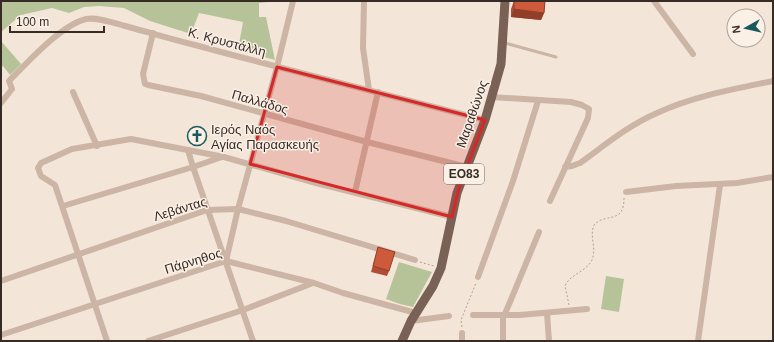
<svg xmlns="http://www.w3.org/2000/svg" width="774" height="342" viewBox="0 0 774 342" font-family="Helvetica,sans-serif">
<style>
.green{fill:#b6c398}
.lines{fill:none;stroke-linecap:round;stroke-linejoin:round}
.path{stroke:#b89f8e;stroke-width:1;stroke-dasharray:2 2;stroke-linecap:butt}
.service{stroke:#ccb5a4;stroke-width:3}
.minor{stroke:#ccb5a4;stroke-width:6}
.primary{stroke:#7a6156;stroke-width:9}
.wall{fill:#b14d34}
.shaded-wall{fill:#903f2a}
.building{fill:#ce5a3c;stroke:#903f2a}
.marked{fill:#d62828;fill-opacity:0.2;stroke:#d62828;stroke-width:3;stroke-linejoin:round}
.labels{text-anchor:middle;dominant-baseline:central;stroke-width:3;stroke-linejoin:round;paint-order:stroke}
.shield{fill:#fbf0e6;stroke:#726660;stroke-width:1}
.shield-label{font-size:12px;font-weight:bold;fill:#372b26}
.street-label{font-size:13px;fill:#372b26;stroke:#fbf0e6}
.poi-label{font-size:13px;fill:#372b26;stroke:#fbf0e6;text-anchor:start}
</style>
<rect width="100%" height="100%" fill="#f3e6d9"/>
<g class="green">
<polygon points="1,1 269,1 269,2 259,3 259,17 266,17 275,60 238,50 243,22 199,13 191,34 150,21 124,8 99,6 84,7 69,13 52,8 21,15 1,32"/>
<polygon points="1,41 21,64 10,75 3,66 1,67"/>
<polygon points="399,262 432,272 413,307 400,304 386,299"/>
<polygon points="606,276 624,279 619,312 601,309"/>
</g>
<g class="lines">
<g class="path">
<polyline points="420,262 434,266"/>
<path d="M569,305L565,286C570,274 586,272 592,260C597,248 589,236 594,225C606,212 624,225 624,198"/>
<polyline points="462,327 461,320 476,283"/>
</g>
<polyline class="service" points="505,43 556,57"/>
<g class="minor">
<polyline points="364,1 363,48 369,90"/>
<polyline points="654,1 693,54"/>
<polyline points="153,33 143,74 145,84 148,85 201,96 367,142 467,167"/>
<polyline points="73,92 97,146"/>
<polyline points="491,97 571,102 582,105 589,109 588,118 550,201"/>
<path d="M1,103L12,89L9,81C27,63 61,25 86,19C99,17 113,23 125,26C148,32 171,39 195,45C291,71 388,95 485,120"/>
<polyline points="222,157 193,167 253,341"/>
<path d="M565,167L572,166L580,163C605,145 629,125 657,113C694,96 734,89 773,81"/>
<polyline points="355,192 378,92"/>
<polyline points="626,192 676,186 737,183 773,177"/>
<polyline points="63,206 193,167 188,150"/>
<polyline points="226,261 238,209 277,67 293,1"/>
<polyline points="478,277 513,181 538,101"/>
<polyline points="1,281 207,210 238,209 286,221 415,260"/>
<polyline points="547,313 549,341"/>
<polyline points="473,315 520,315 587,309"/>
<polyline points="411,321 449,316"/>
<polyline points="462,333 462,341"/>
<polyline points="1,335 226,261 314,283 343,293 416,313"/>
<polyline points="107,341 55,185 41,176 38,168 41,163 72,149 131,139 224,157 316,183 452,217"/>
<polyline points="148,341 243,310 313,283"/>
<polyline points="503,341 503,318 510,302 539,232"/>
<polyline points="698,341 720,185"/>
</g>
<polyline class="primary" points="402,341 411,321 433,286 441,268 457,193 485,120 501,64 505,1"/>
</g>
<g class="wall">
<polygon points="514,1 545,1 544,13 541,20 511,17 511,9"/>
<polygon points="378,247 389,271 387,276 371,272"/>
</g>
<polygon class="shaded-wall" points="514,9 544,13 541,20 511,17"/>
<g class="building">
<polygon points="514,1 545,1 544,13 514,9"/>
<polygon points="378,247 395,252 389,271 373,266"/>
</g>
<path class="marked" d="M277,67L485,120L459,188L452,217L250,164Z"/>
<defs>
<symbol id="church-ring" viewBox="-11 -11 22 22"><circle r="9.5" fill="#fbf0e6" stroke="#19595b" stroke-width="1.5"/><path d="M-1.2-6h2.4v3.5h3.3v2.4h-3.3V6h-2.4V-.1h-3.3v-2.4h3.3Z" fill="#19595b"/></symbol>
</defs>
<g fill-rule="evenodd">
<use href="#church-ring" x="186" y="125" width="22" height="22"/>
</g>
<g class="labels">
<rect class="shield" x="444" y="164" width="40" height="20" rx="3"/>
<g class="shield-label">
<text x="464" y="174">ΕΟ83</text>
</g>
<g class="street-label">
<text transform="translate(227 42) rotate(15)">Κ. Κρυστάλλη</text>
<text transform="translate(260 102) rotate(16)">Παλλάδος</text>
<text transform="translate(472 114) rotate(-71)">Μαραθώνος</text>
<text transform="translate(180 209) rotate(-17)">Λεβάντας</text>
<text transform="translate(193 261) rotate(-17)">Πάρνηθος</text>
</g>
<g class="poi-label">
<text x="211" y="129">Ιερός Ναός<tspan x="211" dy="15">Αγίας Παρασκευής</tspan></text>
</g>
</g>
<rect width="774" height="342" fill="none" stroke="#372b26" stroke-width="4"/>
<g transform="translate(746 28) rotate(262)"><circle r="19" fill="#fbf0e6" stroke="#ada199"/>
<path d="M0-3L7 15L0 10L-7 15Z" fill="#19595b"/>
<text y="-6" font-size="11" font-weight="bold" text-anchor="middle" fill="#372b26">N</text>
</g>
<path d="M10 26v6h94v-6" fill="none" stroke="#372b26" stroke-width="2"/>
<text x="16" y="26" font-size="12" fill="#372b26" stroke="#fbf0e6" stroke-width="3" paint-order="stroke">100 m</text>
</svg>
